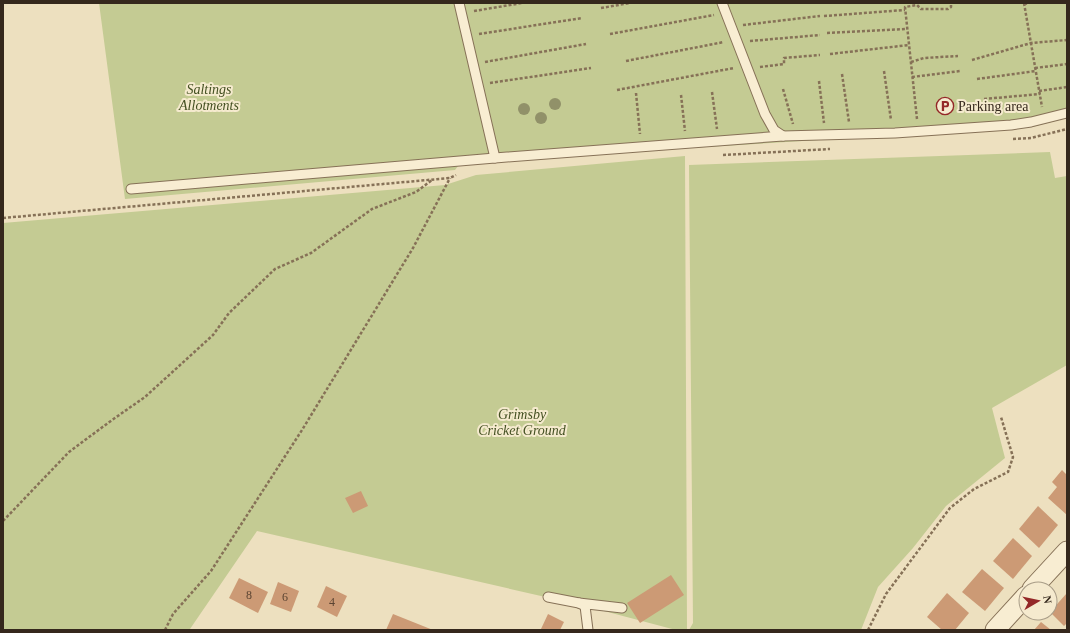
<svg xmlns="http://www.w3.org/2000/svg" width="1070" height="633" viewBox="0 0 1070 633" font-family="'Times New Roman',serif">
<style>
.green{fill:#c4cb93}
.building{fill:#cc9a75}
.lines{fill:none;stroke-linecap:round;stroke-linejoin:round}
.service-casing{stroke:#867157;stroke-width:11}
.minor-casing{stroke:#867157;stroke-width:21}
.path{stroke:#867157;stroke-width:2.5;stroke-dasharray:3 2;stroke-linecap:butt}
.service{stroke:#f8edd2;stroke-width:9}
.minor{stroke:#f8edd2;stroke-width:19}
.tree{fill:#919169}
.labels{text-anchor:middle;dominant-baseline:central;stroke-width:4;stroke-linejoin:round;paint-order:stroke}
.number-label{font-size:12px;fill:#5b4432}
.park-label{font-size:14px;font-style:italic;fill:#455123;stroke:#f5eace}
.poi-label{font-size:14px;fill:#35281c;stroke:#f5eace;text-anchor:start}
</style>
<rect width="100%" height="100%" fill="#ede0bf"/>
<g class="green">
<polygon points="99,3 1067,3 1067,118 1032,127 461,162 455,170 125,199"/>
<polygon points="1050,152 1055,178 1067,176 1067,365 992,408 1005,458 946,506 913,548 878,587 861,630 689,630 693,623 689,165"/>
<polygon points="685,156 687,630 676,630 585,606 257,531 190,629 3,630 3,223 445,185 476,175"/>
</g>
<g class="building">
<polygon points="1062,470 1067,475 1067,515 1048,498 1057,487 1052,482"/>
<polygon points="361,491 368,506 353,513 345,498"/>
<polygon points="1038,506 1058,525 1039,548 1019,529"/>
<polygon points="1013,538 1032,556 1013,579 993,561"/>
<polygon points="982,569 1004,588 985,611 962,592"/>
<polygon points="671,575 684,595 640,623 627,603"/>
<polygon points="239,578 268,592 258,613 229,598"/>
<polygon points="278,582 299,591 291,612 270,604"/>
<polygon points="326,586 347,596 337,617 317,607"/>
<polygon points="947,593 969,613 955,630 942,630 927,617"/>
<polygon points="1067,593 1067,623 1064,626 1050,612"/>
<polygon points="393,614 433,630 386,630"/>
<polygon points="548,614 564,622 560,630 541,629"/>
<polygon points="1041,622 1051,630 1034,630"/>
</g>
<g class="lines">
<defs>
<g id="service">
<polyline points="459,3 495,158 783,136 895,133 1011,125 1031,122 1067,113"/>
<polyline points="722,3 765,114 774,130 783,136"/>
<polyline points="131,189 495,158"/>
<polyline points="548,597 579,603"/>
<polyline points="588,630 585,606 579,603 622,608"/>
</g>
<g id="minor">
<polyline points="1032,589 1067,551"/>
<polyline points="995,630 1026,596"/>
</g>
</defs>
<use href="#service" class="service-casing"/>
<use href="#minor" class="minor-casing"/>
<g class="path">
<polyline points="1024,3 1042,107"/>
<polyline points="1024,4 1029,3"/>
<polyline points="601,8 630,3"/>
<polyline points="474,11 522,3"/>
<polyline points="824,16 905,10"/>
<polyline points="743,25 820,16"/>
<polyline points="827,33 907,29"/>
<polyline points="479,34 582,18"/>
<polyline points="610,34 714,15"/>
<polyline points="750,41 820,35"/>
<polyline points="830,54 909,45"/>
<polyline points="972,60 1031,43 1067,40"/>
<polyline points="626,61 724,42"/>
<polyline points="485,62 586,44"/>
<polyline points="911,62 924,58 958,56"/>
<polyline points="760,67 784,64 784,58 820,55"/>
<polyline points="1035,68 1067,64"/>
<polyline points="884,71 891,120"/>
<polyline points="842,74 849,122"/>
<polyline points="912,77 960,71"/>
<polyline points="977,79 1036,71"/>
<polyline points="819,81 824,123"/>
<polyline points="490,83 591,68"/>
<polyline points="783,89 793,124"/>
<polyline points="617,90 734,68"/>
<polyline points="1039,91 1067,87"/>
<polyline points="712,92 717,129"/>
<polyline points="636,93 640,134"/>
<polyline points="681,95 685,131"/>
<polyline points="984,99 1040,94"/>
<polyline points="917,119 905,7 917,5 921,9 948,9 951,7 951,3"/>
<polyline points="1013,139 1031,138 1067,129"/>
<polyline points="723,155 830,149"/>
<polyline points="3,218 450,178 456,175"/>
<polyline points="3,521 69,452 112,420 145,397 213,335 229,313 275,269 311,253 372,209 416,192 432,180"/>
<polyline points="165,630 173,614 211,571 302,430 413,248 450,178"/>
<polyline points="868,630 886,594 950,508 974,489 1008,472 1013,457 1001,417"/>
</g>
<use href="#service" class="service"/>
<use href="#minor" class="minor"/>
</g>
<g class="tree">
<circle cx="555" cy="104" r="6"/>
<circle cx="524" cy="109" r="6"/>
<circle cx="541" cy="118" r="6"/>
</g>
<defs>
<symbol id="parking-ring" viewBox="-11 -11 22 22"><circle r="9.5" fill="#f5eace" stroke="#942828" stroke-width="1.5"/><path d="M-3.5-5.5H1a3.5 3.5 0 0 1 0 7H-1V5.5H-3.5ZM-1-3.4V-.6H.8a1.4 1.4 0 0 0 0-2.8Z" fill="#942828"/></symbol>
</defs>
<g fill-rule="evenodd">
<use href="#parking-ring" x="935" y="96" width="20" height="20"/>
</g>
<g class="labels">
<g class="number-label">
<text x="249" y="595">8</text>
<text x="285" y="597">6</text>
<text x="332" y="602">4</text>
</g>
<g class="park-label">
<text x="209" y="89">Saltings<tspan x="209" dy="16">Allotments</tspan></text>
<text x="522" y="414">Grimsby<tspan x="522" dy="16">Cricket Ground</tspan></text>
</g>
<g class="poi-label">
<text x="958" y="106">Parking area</text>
</g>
</g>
<rect width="1070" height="633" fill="none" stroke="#35281c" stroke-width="8"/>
<g transform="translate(1038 601) rotate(81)"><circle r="19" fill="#f5eace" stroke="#a89c87"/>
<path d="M0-3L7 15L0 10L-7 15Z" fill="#942828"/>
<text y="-6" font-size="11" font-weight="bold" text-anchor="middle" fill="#35281c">N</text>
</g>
</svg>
